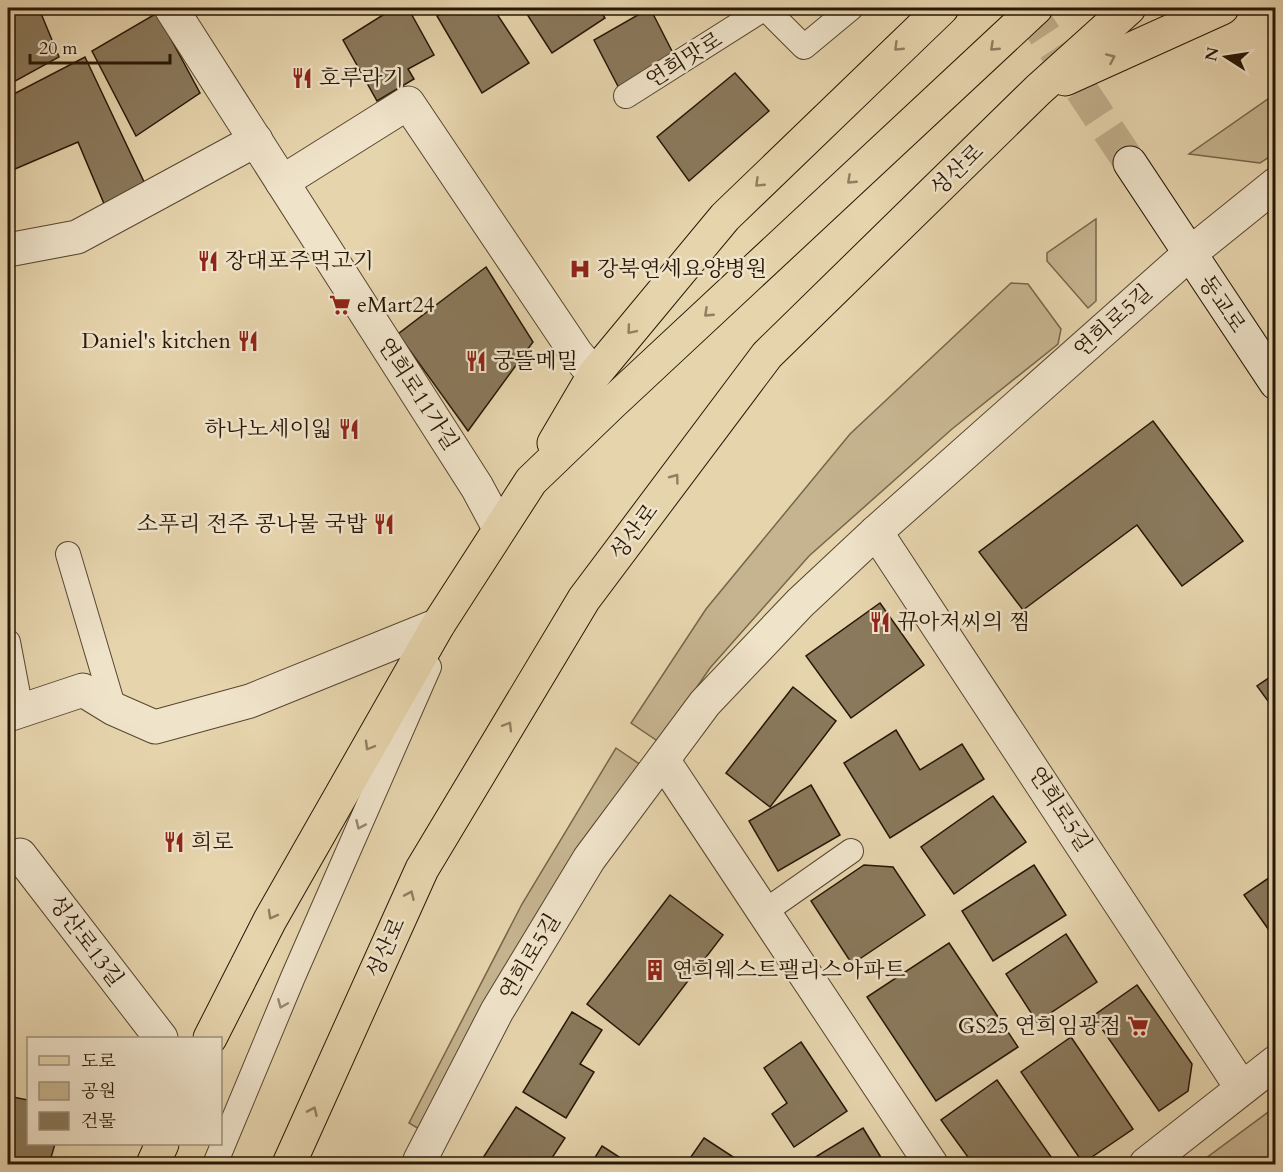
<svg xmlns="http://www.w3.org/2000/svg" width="1283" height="1172" viewBox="0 0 1283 1172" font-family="Cardo,'Noto Serif KR',serif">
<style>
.green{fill:#c6b490;stroke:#76664a;stroke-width:1.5}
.building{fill:#8a795c;stroke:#271705;stroke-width:1.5}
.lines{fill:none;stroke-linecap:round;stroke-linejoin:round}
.secondary-tunnel{stroke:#c0ae8b;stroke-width:33;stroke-dasharray:33 16;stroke-linecap:butt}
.lane-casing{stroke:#57462f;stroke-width:26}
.street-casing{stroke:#57462f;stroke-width:35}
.secondary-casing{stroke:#271705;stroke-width:35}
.primary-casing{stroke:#271705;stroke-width:35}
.lane{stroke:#efe3ca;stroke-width:24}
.street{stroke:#efe3ca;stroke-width:33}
.secondary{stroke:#efe3ca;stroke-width:33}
.primary{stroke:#e6d4ad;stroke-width:33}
.oneway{stroke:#907f61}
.oneway2{stroke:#958771}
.labels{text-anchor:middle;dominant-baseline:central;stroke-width:5;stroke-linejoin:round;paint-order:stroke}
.street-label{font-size:22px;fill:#271705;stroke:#efe3ca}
.poi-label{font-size:22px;fill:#271705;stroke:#efe3ca;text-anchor:start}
</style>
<rect width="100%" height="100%" fill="#e6d4ad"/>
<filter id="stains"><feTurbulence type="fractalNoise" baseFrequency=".00333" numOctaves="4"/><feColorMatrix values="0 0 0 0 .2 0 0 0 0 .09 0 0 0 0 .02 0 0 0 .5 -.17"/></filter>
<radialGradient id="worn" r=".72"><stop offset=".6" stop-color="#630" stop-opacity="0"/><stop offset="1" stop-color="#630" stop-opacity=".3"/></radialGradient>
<g class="green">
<polygon points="1275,94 1275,153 1260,163 1189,154"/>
<polygon points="1096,219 1096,301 1088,308 1047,261 1047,253"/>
<polygon points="1011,283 1028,284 1061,329 1058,344 952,429 809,556 710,668 659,742 631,723 706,609 850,434"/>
<polygon points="616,748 641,765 424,1132 409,1123 522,904"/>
<polygon points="1275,1107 1275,1159 1269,1164 1198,1164"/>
</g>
<g class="building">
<polygon points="8,8 43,8 40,11 59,57 8,85"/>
<polygon points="394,8 408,8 434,55 408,69 414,79 377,101 343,40"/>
<polygon points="450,8 493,8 529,63 482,93 437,16"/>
<polygon points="523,8 599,8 605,18 552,53"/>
<polygon points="650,8 676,59 621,92 594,40"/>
<polygon points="157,13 200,93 136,136 92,51"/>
<polygon points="85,57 147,188 105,206 78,142 15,169 8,152 8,97"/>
<polygon points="735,73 769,111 689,181 657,137"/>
<polygon points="486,267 533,342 468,431 398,334"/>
<polygon points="1153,421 1243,541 1182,586 1137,525 1023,610 979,552"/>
<polygon points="880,603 924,665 851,718 806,656"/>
<polygon points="1276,673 1276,712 1257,686"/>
<polygon points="793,687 836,721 770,807 726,773"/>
<polygon points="896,730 920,770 962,744 984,779 890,838 844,763"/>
<polygon points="811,785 840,835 778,871 749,821"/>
<polygon points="993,796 1026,842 954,894 921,847"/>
<polygon points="864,865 893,867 925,915 852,964 811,901"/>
<polygon points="1034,865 1066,915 993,961 962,911"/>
<polygon points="1276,873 1276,940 1244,895"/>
<polygon points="670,895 723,935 639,1045 587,1004"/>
<polygon points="1066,934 1097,982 1037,1022 1006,974"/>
<polygon points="949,943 1018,1047 936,1101 867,997"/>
<polygon points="1137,985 1192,1064 1188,1091 1159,1111 1093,1016"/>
<polygon points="572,1012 602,1030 580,1064 594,1072 566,1118 523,1092"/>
<polygon points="1071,1037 1133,1129 1083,1163 1021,1072"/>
<polygon points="801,1042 847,1111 794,1147 772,1114 787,1103 764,1068"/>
<polygon points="997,1080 1056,1164 973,1164 941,1120"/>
<polygon points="13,1097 28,1100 28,1144 55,1144 49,1164 8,1164 8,1107 10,1108"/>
<polygon points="516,1107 565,1138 548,1164 479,1164"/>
<polygon points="863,1128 885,1164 804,1164"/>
<polygon points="704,1138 744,1164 686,1164"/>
<polygon points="602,1146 630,1164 591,1164"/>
</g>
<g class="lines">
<polyline class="secondary-tunnel" points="1027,8 1130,163"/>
<defs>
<g id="lane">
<polyline points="626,96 765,8 804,47 851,8"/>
<polyline points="68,554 114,709"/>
<polyline points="8,642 21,710"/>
<polyline points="764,912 851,851"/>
<polyline points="215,1164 293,977 429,667"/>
</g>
<g id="street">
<polyline points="171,8 477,487 499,528"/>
<polyline points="282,182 408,103 576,353 594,375"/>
<polyline points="8,250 77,237 256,140"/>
<polyline points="876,532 1241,1087"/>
<polyline points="8,715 83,690 114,709 155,727 250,701 438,625"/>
<polyline points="663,760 931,1164"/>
<polyline points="8,861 20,855 161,1038"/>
<polyline points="426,1164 420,1160 497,1011 589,859 705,703 800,603 876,532 1188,255 1276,184"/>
<polyline points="1146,1164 1276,1062"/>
</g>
<polyline id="secondary" points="1130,163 1276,383"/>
<g id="primary">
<polyline points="1065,79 1222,8"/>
<polyline points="554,443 594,375 725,217 942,8"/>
<polyline points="210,1038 270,920 438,625 531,481 611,404 1036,8"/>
<polyline points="153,1164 162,1144"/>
<polyline points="289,1164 422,869 584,599 767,355 1038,90 1129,8"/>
</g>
</defs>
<use href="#lane" class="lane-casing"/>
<use href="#street" class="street-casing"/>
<use href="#secondary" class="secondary-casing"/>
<use href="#primary" class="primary-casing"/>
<use href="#lane" class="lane"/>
<use href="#street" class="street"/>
<use href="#secondary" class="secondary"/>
<use href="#primary" class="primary"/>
</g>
<defs><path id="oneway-chevron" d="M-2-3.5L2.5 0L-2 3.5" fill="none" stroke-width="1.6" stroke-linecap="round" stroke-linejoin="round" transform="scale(1.5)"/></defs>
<g class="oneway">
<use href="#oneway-chevron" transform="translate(898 47) rotate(136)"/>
<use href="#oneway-chevron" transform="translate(994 47) rotate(137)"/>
<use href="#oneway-chevron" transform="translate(1111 58) rotate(-24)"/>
<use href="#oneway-chevron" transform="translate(851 180) rotate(137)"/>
<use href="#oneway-chevron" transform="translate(759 183) rotate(136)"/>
<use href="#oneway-chevron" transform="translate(708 313) rotate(137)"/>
<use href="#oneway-chevron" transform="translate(631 330) rotate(130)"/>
<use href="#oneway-chevron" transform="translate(675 478) rotate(-53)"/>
<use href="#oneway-chevron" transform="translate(508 726) rotate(-59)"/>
<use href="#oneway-chevron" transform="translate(369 746) rotate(120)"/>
<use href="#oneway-chevron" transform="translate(410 895) rotate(-66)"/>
<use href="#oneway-chevron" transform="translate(272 915) rotate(119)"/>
<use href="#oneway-chevron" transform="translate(313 1111) rotate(-66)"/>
</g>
<g class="oneway2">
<use href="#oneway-chevron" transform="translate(360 825) rotate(114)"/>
<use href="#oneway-chevron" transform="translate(282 1004) rotate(113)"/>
</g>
<defs>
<symbol id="restaurant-bare" viewBox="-9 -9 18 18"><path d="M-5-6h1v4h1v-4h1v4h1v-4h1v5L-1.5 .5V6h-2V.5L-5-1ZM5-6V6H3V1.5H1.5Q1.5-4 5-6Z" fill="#8f2418" stroke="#efe3ca" stroke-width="2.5" paint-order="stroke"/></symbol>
<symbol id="hospital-bare" viewBox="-9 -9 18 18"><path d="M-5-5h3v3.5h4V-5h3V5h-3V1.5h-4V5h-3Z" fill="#8f2418" stroke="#efe3ca" stroke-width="2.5" paint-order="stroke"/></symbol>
<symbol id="supermarket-bare" viewBox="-9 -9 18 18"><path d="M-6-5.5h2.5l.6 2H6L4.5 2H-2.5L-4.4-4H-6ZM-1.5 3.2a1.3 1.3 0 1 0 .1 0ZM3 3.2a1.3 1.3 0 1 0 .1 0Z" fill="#8f2418" stroke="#efe3ca" stroke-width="2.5" paint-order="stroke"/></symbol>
<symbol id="building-bare" viewBox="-9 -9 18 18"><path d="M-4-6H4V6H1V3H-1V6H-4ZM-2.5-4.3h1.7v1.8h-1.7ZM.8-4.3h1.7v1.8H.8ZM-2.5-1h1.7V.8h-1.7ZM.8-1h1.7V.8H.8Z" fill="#8f2418" stroke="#efe3ca" stroke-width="2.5" paint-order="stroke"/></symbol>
</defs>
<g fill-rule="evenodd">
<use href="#restaurant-bare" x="287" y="63" width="30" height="30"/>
<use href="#restaurant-bare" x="193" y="246" width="30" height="30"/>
<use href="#hospital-bare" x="565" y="254" width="30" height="30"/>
<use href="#supermarket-bare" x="325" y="290" width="30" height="30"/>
<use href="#restaurant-bare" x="233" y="326" width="30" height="30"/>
<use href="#restaurant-bare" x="461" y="346" width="30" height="30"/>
<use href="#restaurant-bare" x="334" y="414" width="30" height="30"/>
<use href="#restaurant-bare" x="369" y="509" width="30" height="30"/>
<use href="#restaurant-bare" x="865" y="607" width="30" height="30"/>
<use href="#restaurant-bare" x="159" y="827" width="30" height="30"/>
<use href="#building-bare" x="640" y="955" width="30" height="30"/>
<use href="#supermarket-bare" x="1123" y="1011" width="30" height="30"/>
</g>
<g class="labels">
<g class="street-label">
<text transform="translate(684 60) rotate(-32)">연희맛로</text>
<text transform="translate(957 170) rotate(-44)">성산로</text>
<text transform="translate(1222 304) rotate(56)">동교로</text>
<text transform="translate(1113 321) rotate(-42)">연희로5길</text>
<text transform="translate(418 394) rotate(57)">연희로11가길</text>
<text transform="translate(634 532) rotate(-53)">성산로</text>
<text transform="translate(1060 809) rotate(57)">연희로5길</text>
<text transform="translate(86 941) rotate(53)">성산로13길</text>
<text transform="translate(386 948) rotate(-66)">성산로</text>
<text transform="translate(530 957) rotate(-59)">연희로5길</text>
</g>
<g class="poi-label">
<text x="319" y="78">호루라기</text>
<text x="225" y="261">장대포주먹고기</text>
<text x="597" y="269">강북연세요양병원</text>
<text x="357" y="305">eMart24</text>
<text x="231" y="341" text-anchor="end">Daniel's kitchen</text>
<text x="493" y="361">궁뜰메밀</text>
<text x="332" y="429" text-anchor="end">하나노세이읿</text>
<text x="367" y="524" text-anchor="end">소푸리 전주 콩나물 국밥</text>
<text x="897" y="622">뀨아저씨의 찜</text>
<text x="191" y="842">희로</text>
<text x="672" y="970">연희웨스트팰리스아파트</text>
<text x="1121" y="1026" text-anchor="end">GS25 연희임광점</text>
</g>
</g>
<rect width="1283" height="1172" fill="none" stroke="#e6d4ad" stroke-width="30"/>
<rect x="9" y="9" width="1265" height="1154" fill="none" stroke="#271705" stroke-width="3"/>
<rect x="15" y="15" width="1253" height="1142" fill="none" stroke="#271705" stroke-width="1.5"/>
<rect x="27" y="1037" width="195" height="108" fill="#efe3ca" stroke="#9f917b" stroke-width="1.5"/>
<rect x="39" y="1056" width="30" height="9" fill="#e6d4ad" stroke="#9f917b" stroke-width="1.5"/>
<text x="81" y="1067" font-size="18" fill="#271705">도로</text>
<rect x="39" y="1082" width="30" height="18" fill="#c6b490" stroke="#9f917b" stroke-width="1.5"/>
<text x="81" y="1097" font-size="18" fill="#271705">공원</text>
<rect x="39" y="1112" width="30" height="18" fill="#8a795c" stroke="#9f917b" stroke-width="1.5"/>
<text x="81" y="1127" font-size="18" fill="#271705">건물</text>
<g transform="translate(1226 57) rotate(282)" stroke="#efe3ca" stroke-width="4.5" paint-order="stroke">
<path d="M0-4.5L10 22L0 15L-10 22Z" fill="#271705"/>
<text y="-9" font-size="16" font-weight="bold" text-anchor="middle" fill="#271705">N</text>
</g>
<path d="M30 54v9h140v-9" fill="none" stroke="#271705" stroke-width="3"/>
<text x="39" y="54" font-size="18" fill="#271705" stroke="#efe3ca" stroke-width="4.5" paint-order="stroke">20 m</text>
<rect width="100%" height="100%" filter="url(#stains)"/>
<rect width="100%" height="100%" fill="url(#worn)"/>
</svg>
